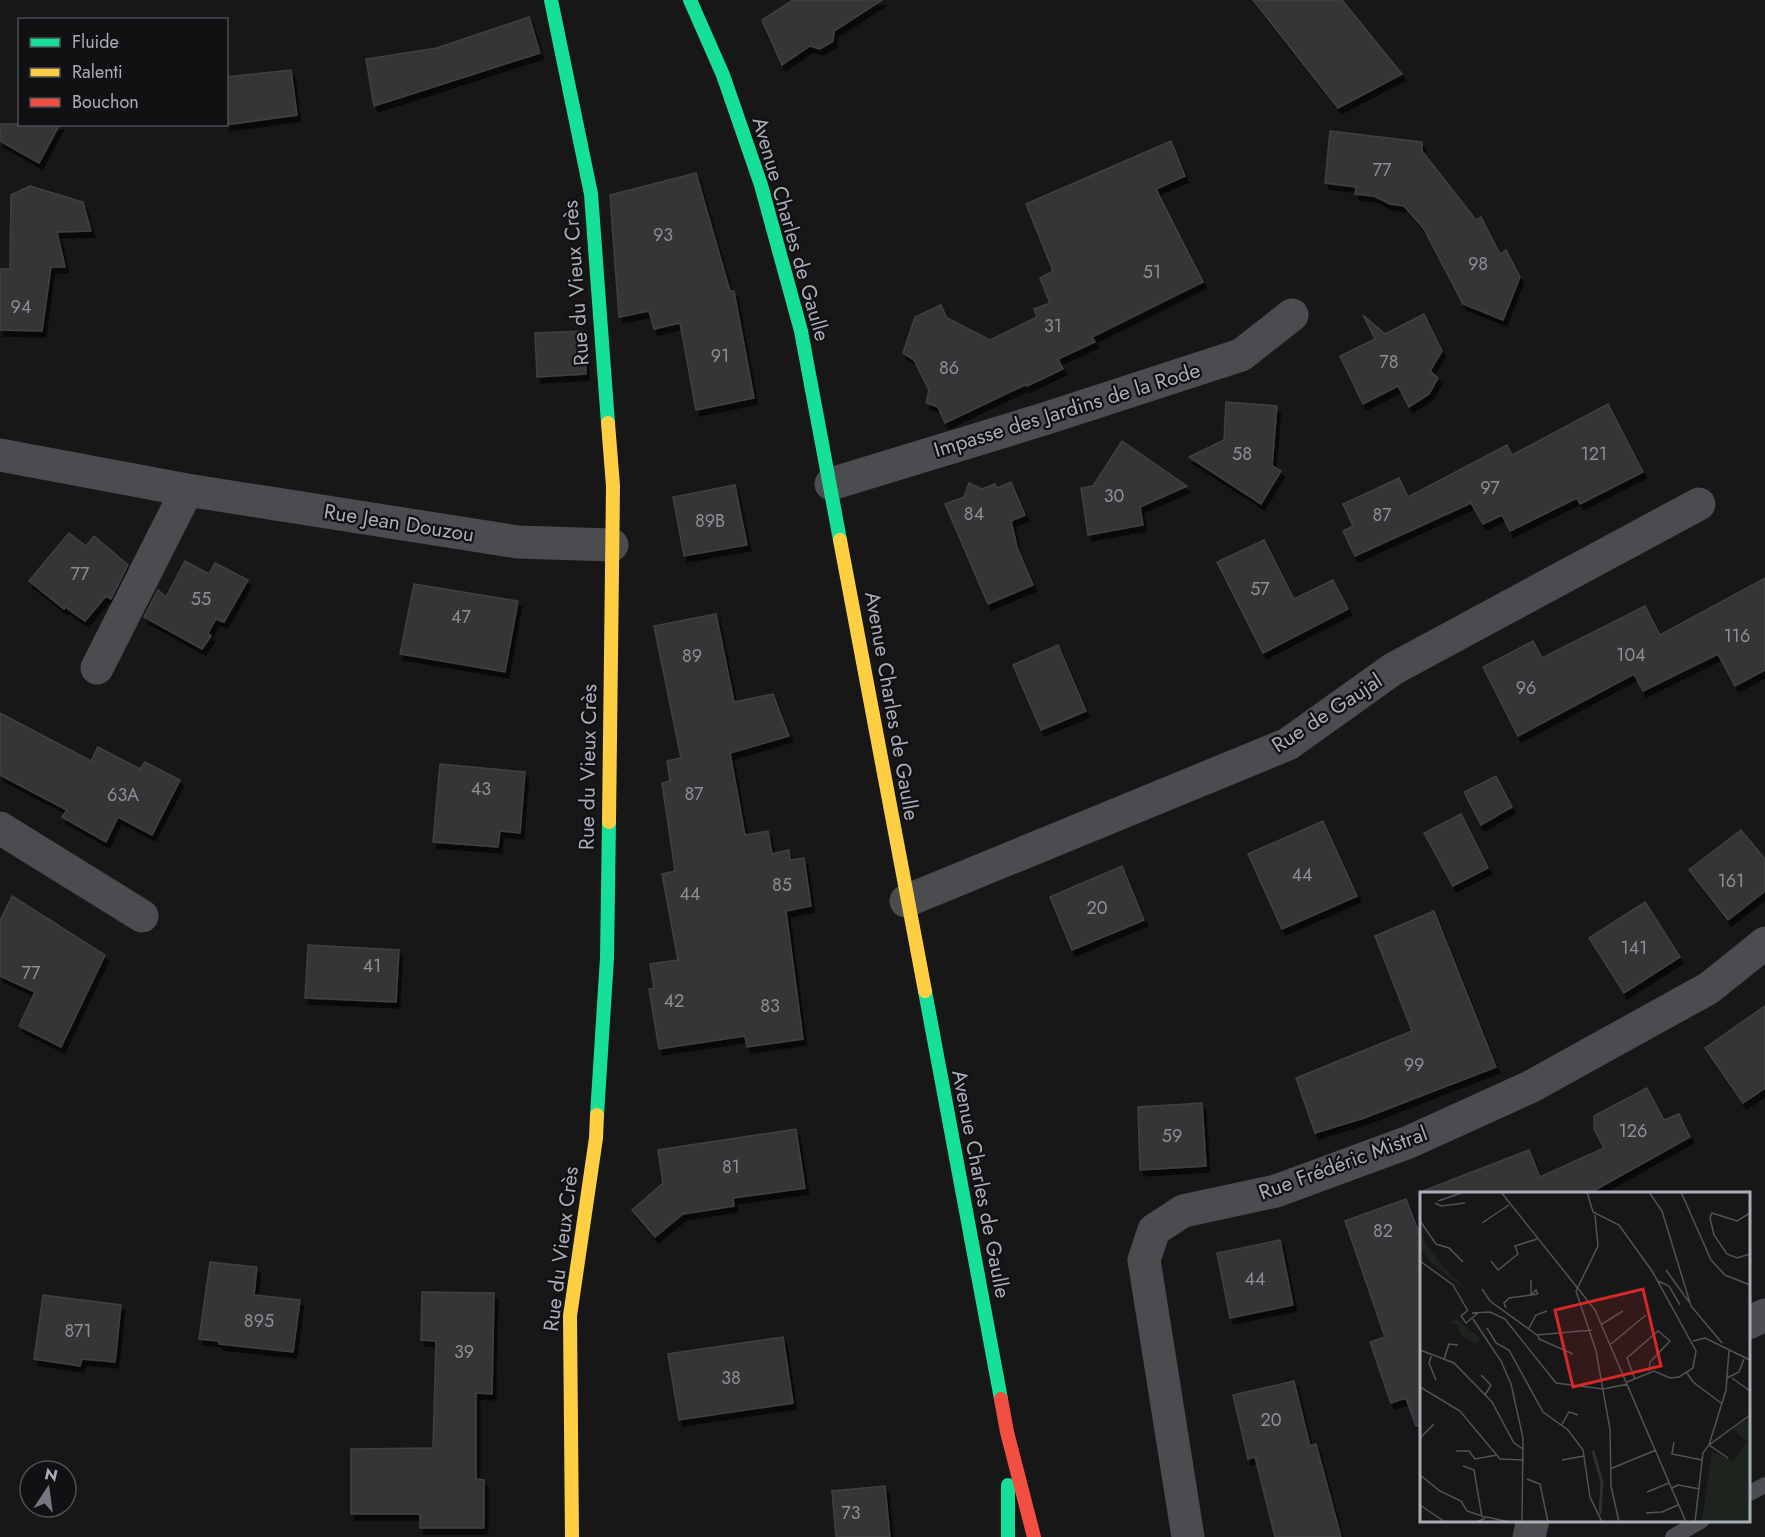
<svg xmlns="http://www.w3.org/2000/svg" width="1765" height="1537" viewBox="0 0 1765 1537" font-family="Jost,sans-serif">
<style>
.building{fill:#353536;stroke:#3f4043;stroke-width:1.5;filter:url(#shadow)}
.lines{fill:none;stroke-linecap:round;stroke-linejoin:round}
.lane{stroke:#4b4c50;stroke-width:16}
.street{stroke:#4b4c50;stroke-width:33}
.fast{stroke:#16e098;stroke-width:14}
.slow{stroke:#ffcf43;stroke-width:14}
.jam{stroke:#f24e42;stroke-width:14}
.labels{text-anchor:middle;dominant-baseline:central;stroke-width:4.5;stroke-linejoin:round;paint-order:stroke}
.number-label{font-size:18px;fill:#8b8f98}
.street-label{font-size:21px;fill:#a8adb8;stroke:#111113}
.inset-river{fill:none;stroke:#2a3239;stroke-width:3}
.inset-road{fill:none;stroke:#515357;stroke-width:1.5}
.view{fill:#d62828;fill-opacity:0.15;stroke:#d62828;stroke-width:3}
.inset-edge{fill:none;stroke:#a8adb8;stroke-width:3}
</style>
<defs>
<filter id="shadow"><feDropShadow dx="3.5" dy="6" stdDeviation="0" flood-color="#0009"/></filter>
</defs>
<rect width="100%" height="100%" fill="#171717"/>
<g class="building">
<polygon points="793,0 882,0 834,31 833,41 820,49 810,46 782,65 762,20"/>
<polygon points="1253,0 1342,0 1402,74 1338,108"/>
<polygon points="529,17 540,53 374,106 366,59 437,48"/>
<polygon points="291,70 297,115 226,125 226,77"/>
<polygon points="0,124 60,124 39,163 0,141"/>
<polygon points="1330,131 1422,142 1422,151 1476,220 1481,217 1500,254 1506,250 1520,277 1503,320 1463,304 1424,229 1404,206 1390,204 1374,196 1355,194 1356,187 1325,183"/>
<polygon points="1171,141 1185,176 1156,189 1203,282 1092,337 1095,342 1058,359 1063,369 1027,386 1027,384 945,423 938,407 926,403 929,390 914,360 903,353 915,317 941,305 947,318 990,340 1037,317 1034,309 1050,303 1040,278 1053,271 1026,204"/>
<polygon points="696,173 730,291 734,291 754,398 696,410 680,323 654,329 649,311 619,317 610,195"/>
<polygon points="30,186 83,202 91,231 57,232 65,267 51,267 42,331 0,330 0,269 10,269 11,195"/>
<polygon points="1424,314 1442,351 1430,371 1438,378 1429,394 1409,407 1398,386 1363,404 1340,356 1375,339 1363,315 1385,334"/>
<polygon points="583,331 586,374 537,377 535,333"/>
<polygon points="1226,402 1277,406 1272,466 1281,471 1261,504 1189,457 1224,440"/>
<polygon points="1608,404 1643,472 1580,504 1577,498 1510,531 1502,515 1483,524 1471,503 1355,556 1343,531 1353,526 1343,504 1399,478 1408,497 1507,445 1512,455"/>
<polygon points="1122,441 1187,486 1140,507 1143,525 1088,535 1081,488 1093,486"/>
<polygon points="1011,482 1025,515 1011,521 1017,547 1033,585 988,604 945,504 964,497 969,483 982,489 995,484 997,488"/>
<polygon points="735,485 747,545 684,556 673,497"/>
<polygon points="69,533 86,546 94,536 128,565 111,599 106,596 85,621 65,607 64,609 29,581"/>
<polygon points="1264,540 1294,599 1333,580 1348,609 1263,653 1217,562"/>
<polygon points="185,561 209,574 215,563 248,580 224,622 216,619 208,633 211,636 202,649 144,617 158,590 166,597"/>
<polygon points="1765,578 1765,670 1735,686 1718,654 1643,691 1634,674 1518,736 1483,667 1533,641 1542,658 1645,606 1660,635"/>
<polygon points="414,584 518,601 505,672 400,654"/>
<polygon points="716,614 734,702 773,694 789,736 730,753 745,835 768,831 772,854 789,850 790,860 804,858 811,906 786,911 803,1039 747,1047 745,1036 659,1049 649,989 654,988 650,964 678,960 662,874 675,871 662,783 670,781 667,761 681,758 654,626"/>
<polygon points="1058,645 1086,711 1041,730 1013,665"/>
<polygon points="0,713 91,761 98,747 140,769 145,762 180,780 152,835 118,817 106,842 62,817 67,810 0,775"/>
<polygon points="440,764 525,772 520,833 500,831 498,847 433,842"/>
<polygon points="1496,776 1512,807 1481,825 1464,792"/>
<polygon points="1461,814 1488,868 1453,886 1424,833"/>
<polygon points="1323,821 1357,896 1282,929 1248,854"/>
<polygon points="1741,830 1765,859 1765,891 1728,920 1689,870"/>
<polygon points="1122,866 1144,920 1072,950 1050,897"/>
<polygon points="12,896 105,955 61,1047 19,1026 35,992 0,976 0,921"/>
<polygon points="1645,902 1680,957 1624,993 1589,938"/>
<polygon points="1434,911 1496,1067 1364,1118 1315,1133 1296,1078 1412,1031 1375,936"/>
<polygon points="308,945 399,950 396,1002 305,998"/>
<polygon points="1765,1006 1765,1088 1743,1103 1705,1048"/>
<polygon points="1647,1088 1664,1120 1679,1114 1690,1137 1588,1194 1423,1194 1423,1191 1529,1150 1540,1177 1604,1148 1594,1129 1594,1116"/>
<polygon points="1202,1103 1206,1166 1140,1170 1138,1107"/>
<polygon points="796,1129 805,1188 733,1198 734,1206 683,1214 655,1237 632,1210 663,1183 658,1150"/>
<polygon points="1406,1199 1422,1241 1422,1425 1416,1426 1406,1398 1391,1403 1370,1342 1385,1337 1345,1221"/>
<polygon points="1280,1240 1293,1305 1230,1318 1217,1253"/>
<polygon points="210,1262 257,1267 254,1295 300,1300 293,1352 219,1344 219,1341 199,1339"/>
<polygon points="422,1292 494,1293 492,1394 476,1393 476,1479 484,1480 484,1528 420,1528 420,1514 351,1514 351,1449 433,1448 436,1341 421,1340"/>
<polygon points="43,1295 121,1305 115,1362 82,1359 80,1366 34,1359"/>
<polygon points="783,1337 793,1403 679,1420 668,1354"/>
<polygon points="1294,1381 1310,1446 1316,1444 1341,1537 1275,1537 1255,1457 1248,1459 1233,1395"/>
<polygon points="885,1486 890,1537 836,1537 832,1491"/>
</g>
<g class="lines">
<g class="lane">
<polyline points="1748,1494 1765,1485"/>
<polyline points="1673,1537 1702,1520"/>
</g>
<g class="street">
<polyline points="0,455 187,490 518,542 612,545"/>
<polyline points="831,484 1044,419 1241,355 1292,315"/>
<polyline points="97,668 187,490"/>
<polyline points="0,828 142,916"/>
<polyline points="906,901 1288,744 1393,669 1699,504"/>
<polyline points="1748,1323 1765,1315"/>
<polyline points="1188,1537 1144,1260 1154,1230 1183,1211 1276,1191 1409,1142 1530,1087 1709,988 1765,943"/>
<polyline points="1529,1537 1533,1520"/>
</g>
<g class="fast">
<polyline points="551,0 591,194 608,423"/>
<polyline points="690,0 723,75 761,185 801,331 840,540"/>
<polyline points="925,991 1001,1399"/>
<polyline points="597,1115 607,958 609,822"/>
<polyline points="1008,1485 1008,1537"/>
</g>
<g class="slow">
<polyline points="608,423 613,486 609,822"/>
<polyline points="840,540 925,991"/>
<polyline points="572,1537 570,1316 596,1138 597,1115"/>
</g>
<polyline class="jam" points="1001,1399 1007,1432 1034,1537"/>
</g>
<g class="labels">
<g class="number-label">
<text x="1382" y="170">77</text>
<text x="663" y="235">93</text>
<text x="1478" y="264">98</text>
<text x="1152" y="272">51</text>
<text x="21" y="307">94</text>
<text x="1053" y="326">31</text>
<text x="720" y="356">91</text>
<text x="1389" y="362">78</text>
<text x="949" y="368">86</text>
<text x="1242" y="454">58</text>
<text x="1594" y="454">121</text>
<text x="1490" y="488">97</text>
<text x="1114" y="496">30</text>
<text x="974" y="514">84</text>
<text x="1382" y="515">87</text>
<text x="710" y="521">89B</text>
<text x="80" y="574">77</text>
<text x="1260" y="589">57</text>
<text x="201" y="599">55</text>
<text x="461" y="617">47</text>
<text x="1737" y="636">116</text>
<text x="1631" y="655">104</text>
<text x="692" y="656">89</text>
<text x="1526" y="688">96</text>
<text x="481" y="789">43</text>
<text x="694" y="794">87</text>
<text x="123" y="795">63A</text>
<text x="1302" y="875">44</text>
<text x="1731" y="881">161</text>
<text x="782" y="885">85</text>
<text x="690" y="894">44</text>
<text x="1097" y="908">20</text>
<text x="1634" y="948">141</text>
<text x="372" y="966">41</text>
<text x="31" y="973">77</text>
<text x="674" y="1001">42</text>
<text x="770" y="1006">83</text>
<text x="1414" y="1065">99</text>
<text x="1633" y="1131">126</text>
<text x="1172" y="1136">59</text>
<text x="731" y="1167">81</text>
<text x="1383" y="1231">82</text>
<text x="1255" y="1279">44</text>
<text x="259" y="1321">895</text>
<text x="78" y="1331">871</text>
<text x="464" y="1352">39</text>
<text x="731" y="1378">38</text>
<text x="1271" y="1420">20</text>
<text x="851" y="1513">73</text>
</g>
<g class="street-label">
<text transform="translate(791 229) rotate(74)">Avenue Charles de Gaulle</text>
<text transform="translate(576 283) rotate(-94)">Rue du Vieux Crès</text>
<text transform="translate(1067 410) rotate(-17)">Impasse des Jardins de la Rode</text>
<text transform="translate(399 523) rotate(9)">Rue Jean Douzou</text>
<text transform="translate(892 706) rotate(80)">Avenue Charles de Gaulle</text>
<text transform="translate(1327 713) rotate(-33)">Rue de Gaujal</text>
<text transform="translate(588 767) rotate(-89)">Rue du Vieux Crès</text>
<text transform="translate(1343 1163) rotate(-20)">Rue Frédéric Mistral</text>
<text transform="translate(981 1184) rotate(79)">Avenue Charles de Gaulle</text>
<text transform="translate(561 1249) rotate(-83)">Rue du Vieux Crès</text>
</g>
</g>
<g transform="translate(1420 1192)">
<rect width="330" height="330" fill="#171717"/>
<path d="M0,42L18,69L49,101L10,70L0,54ZM36,126L60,146L57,153L41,143L38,133L30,131ZM330,225V330L282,329L292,260L314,269L327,250L313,237Z" fill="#1d241e"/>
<path class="inset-river" d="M173,259L182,290L180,322"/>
<path class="inset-road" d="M81,0L175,118L266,330M167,0L173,20L199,33L232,79L276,159L273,176L259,185L250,186L234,179L207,190M229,0L242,19L271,114L302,151M261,0L291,68L305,83L330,93M18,9L44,0M15,11L21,14L45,11M330,21L317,29L292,21L290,26L294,43L307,62L317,66L330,62M175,23L178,54L156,99L176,159L190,237L191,294L199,330M0,29L16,52L29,56L43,70M62,31L89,13M0,69L33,93L48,119M71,69L78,78L98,62L95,54L117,47M246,78L269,110M111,88V103L116,98L118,102M238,89L249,94L260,113M62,97L70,109L117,143L172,138M86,116L84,111L89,106L118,102M47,119L41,124L46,131L58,121M52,121L70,120L85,127L136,191L183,197L208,192M53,127L81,169L91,192L103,246L102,330M182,132L203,119M67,136L76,151L89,158L123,220L148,238L163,258L170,305L182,330M109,136L116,123L127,119M118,143L119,147L153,162M273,149L285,146L330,168M191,152L226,123M0,158L34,171L72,210L94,251L103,257M12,162L9,171L16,188M24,167L29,152L38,153M267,181L273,190L301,211M61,183L71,193L65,203M307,186L319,180L324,167M312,186L330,199M215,187L207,166L238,139L250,149L230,170L229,179M0,195L40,219L80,267L104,268M141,234L149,220L158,223M0,246L14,232M254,250L252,262L282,268M36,259H49L55,267L77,263M308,266L289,253L330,223M142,268L164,264M43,274L54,278L62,325M190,277L236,258M0,283L20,299L41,309L47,319L65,325M107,287L120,292L128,330M252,296L258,293L280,297M227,300L249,291M0,313L25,330M226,321L242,320L258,313M57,330L67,325L89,330M275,330L283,261L289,253L306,198L309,158"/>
<path class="view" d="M223,97L241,174L153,195L135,118Z"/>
<rect width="330" height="330" class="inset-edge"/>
</g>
<rect x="18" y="18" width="210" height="108" fill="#111113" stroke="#4d4f55" stroke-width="1.5"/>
<rect x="30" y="38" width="30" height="9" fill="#16e098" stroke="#4d4f55" stroke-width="1.5"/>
<text x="72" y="48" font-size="18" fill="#a8adb8">Fluide</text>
<rect x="30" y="68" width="30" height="9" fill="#ffcf43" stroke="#4d4f55" stroke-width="1.5"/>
<text x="72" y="78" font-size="18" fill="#a8adb8">Ralenti</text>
<rect x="30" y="98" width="30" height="9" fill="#f24e42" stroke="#4d4f55" stroke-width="1.5"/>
<text x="72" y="108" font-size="18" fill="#a8adb8">Bouchon</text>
<g transform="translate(48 1489) rotate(13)"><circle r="28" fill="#111113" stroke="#4d4f55" stroke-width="1.5"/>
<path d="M0-4.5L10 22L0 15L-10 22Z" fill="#757880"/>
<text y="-9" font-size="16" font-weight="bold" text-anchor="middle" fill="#a8adb8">N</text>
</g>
</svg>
